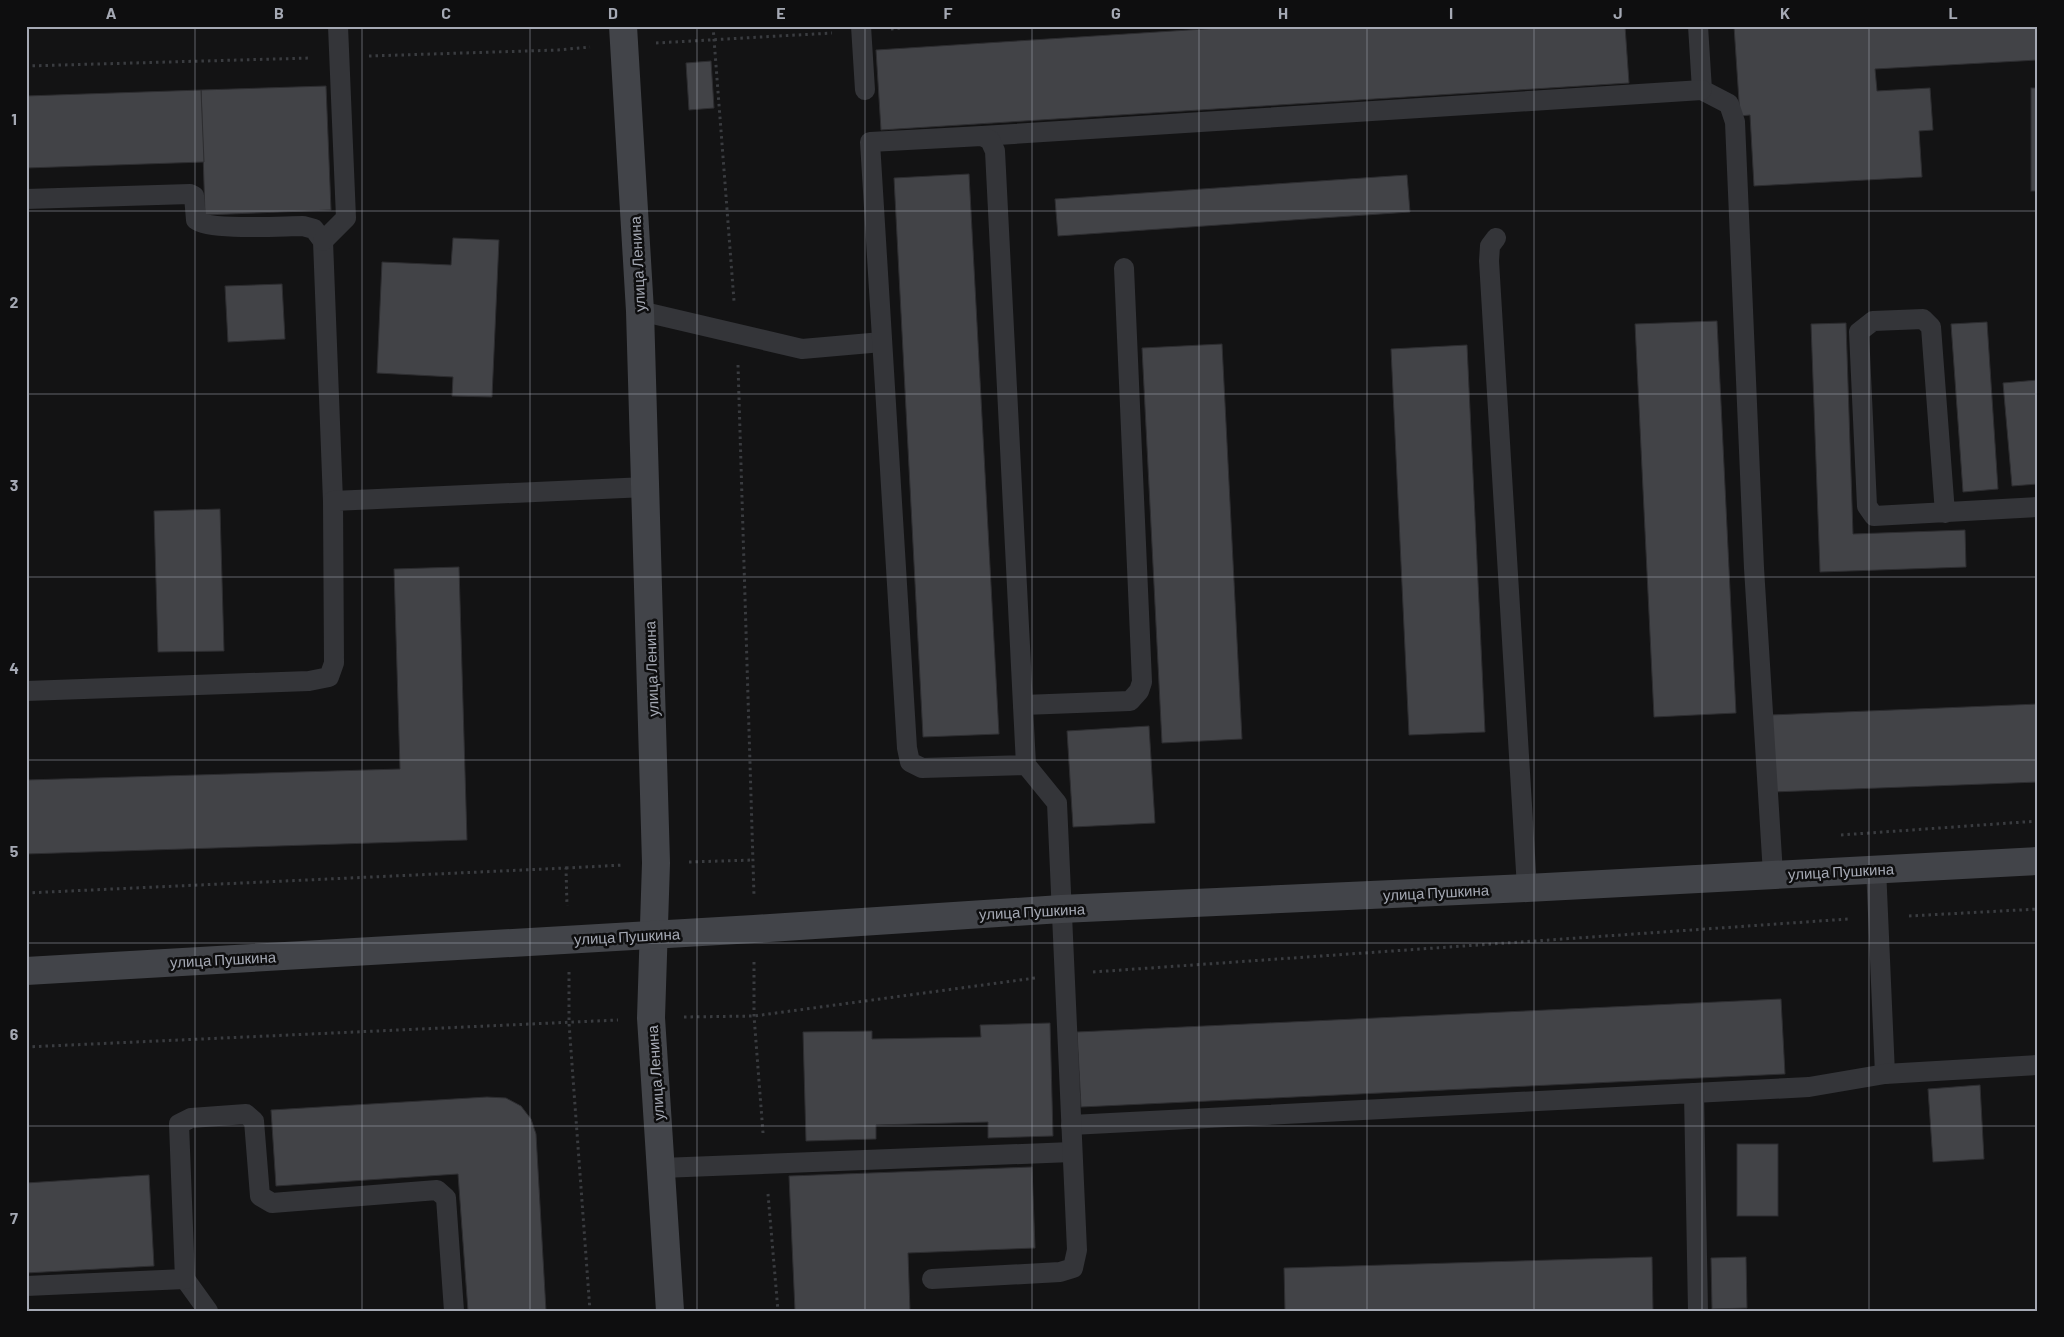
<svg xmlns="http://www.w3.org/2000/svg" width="2064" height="1337" viewBox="0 0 2064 1337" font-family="Barlow,sans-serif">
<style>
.building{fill:#424347;stroke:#2d2d30}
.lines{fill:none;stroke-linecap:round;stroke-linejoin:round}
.path{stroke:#3a3c40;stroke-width:3;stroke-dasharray:2.5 4;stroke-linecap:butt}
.service{stroke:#343539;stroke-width:20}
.secondary{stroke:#424449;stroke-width:28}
.grid{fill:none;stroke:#a5a9b4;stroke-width:1;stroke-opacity:0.55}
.labels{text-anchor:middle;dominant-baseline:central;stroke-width:5;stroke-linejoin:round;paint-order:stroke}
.street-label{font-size:15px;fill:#a5a9b4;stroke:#0e0e0f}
.neatline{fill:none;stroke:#a5a9b4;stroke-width:2}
.grid-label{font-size:16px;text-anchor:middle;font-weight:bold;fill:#a5a9b4}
</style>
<rect width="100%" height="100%" fill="#131314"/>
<g class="building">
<polygon points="1251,26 1625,26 1629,83 881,130 876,50"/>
<polygon points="1734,26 2038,26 2038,60 1875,69 1877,91 1930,88 1933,130 1919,131 1922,177 1754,186 1750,115 1740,116"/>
<polygon points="711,61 714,108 689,110 686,63"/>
<polygon points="326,86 331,210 205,215 201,90"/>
<rect x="2031" y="88" width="7" height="103"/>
<polygon points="201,90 204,162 26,168 26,96"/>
<polygon points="969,174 999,734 923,737 894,178"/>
<polygon points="1407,175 1410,212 1058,236 1055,199"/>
<polygon points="453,238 499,240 492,397 452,396 453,377 377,373 382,262 451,265"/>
<polygon points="282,284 285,339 228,342 225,286"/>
<polygon points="1717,321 1736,713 1654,717 1635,324"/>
<polygon points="1987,322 1998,489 1963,492 1951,324"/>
<polygon points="1846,323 1853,534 1965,530 1966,567 1820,572 1811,324"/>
<polygon points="1222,344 1242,739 1162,743 1142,348"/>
<polygon points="1467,345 1485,732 1409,735 1391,349"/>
<polygon points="2038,380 2038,484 2012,486 2003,383"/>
<polygon points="220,509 224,651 158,652 154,511"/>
<polygon points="459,567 467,840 26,854 26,780 400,769 394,569"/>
<polygon points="2038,704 2038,782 1773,792 1770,715"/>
<polygon points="1149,726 1155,823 1073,827 1067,731"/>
<polygon points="1781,999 1785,1074 1081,1107 1077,1032"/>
<polygon points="1050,1023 1053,1136 988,1138 988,1122 876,1125 876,1139 806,1141 803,1032 872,1031 872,1039 981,1037 980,1025"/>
<polygon points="1980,1085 1984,1159 1933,1162 1928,1089"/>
<polygon points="487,1097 506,1098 521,1106 531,1119 536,1134 546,1311 468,1311 458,1174 276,1186 271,1110"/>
<rect x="1737" y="1144" width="41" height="72"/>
<polygon points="1032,1167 1035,1248 908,1253 910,1311 795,1311 789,1176"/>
<polygon points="149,1175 154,1266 26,1273 26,1183"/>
<polygon points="1652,1257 1653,1311 1285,1311 1284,1268"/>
<polygon points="1746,1257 1747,1308 1712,1309 1711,1258"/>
</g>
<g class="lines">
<g class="path">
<polyline points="713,26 734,301"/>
<polyline points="891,29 918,26"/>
<polyline points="656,43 832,33"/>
<polyline points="369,56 558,50 590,47"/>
<polyline points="26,66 311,58"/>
<polyline points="738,365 754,896"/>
<polyline points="1841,835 2038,821"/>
<polyline points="689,862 754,860"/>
<polyline points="566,868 623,865"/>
<polyline points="26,893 566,868 567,906"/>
<polyline points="1909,916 2038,909"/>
<polyline points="754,962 754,1016 763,1133"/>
<polyline points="569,972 569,1023 590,1311"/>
<polyline points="1093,972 1848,919"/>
<polyline points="684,1017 754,1016 1035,978"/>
<polyline points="26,1047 618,1020"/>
<polyline points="768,1194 778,1311"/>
</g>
<g class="service">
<polyline points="861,26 865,90"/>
<polyline points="1698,26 1702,90 1729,104 1735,122 1754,568 1773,874"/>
<polyline points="982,136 1702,90"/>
<path d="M26,199L190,194L194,196L196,220C210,231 282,226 303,226L314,229L323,241L333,501"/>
<polyline points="1496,238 1490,246 1489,261 1527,888"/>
<polyline points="323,241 346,218 338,26"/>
<polyline points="640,311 802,349 882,342"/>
<polyline points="1945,513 1931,327 1923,319 1873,321 1859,332 1867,506 1874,516 2038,507"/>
<polyline points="26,691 309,681 329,677 334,663 333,501 646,487"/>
<polyline points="1023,705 1130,701 1139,691 1142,682 1124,268"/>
<polyline points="1876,868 1885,1074"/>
<polyline points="1694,1093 1809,1087 1885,1074 2038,1065"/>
<polyline points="1071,1125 1694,1093 1698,1311"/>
<polyline points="661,1168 1072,1152"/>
<polyline points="185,1279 208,1311"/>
<polyline points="932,1279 1060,1272 1073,1268 1077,1250 1057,803 1026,765 995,151 990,140 982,136 870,142 907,748 910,762 922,768 1026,765"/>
<polyline points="26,1286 185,1279 179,1124 191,1118 246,1114 254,1121 260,1196 272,1203 437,1190 446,1198 454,1311"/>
</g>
<g class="secondary">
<polyline points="623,26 640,311 656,863 651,1018 670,1311"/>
<polyline points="26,971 754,929 1061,909 1527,888 2038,861"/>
</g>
</g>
<path class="grid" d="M195,26V1311M362,26V1311M530,26V1311M697,26V1311M865,26V1311M1032,26V1311M1199,26V1311M1367,26V1311M1534,26V1311M1702,26V1311M1869,26V1311M26,211H2038M26,394H2038M26,577H2038M26,760H2038M26,943H2038M26,1126H2038"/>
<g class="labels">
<g class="street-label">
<text transform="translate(637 264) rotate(-93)">улица Ленина</text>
<text transform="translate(651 669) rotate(-92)">улица Ленина</text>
<text transform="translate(1841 871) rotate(-3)">улица Пушкина</text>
<text transform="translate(1436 892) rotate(-3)">улица Пушкина</text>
<text transform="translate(1032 911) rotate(-3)">улица Пушкина</text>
<text transform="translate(627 936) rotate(-3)">улица Пушкина</text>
<text transform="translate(223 959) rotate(-3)">улица Пушкина</text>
<text transform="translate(655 1073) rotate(-94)">улица Ленина</text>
</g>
</g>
<rect width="2064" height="1337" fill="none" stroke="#0e0e0f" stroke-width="55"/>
<rect x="28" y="28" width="2008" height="1282" class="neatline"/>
<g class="grid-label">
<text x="111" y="19">A</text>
<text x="279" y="19">B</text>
<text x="446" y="19">C</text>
<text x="613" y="19">D</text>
<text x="781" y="19">E</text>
<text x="948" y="19">F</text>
<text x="1116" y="19">G</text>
<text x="1283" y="19">H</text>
<text x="1451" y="19">I</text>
<text x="1618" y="19">J</text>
<text x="1785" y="19">K</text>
<text x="1953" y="19">L</text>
<text x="14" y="125">1</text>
<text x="14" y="308">2</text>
<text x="14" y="491">3</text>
<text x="14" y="674">4</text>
<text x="14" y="857">5</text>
<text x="14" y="1040">6</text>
<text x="14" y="1224">7</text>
</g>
</svg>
